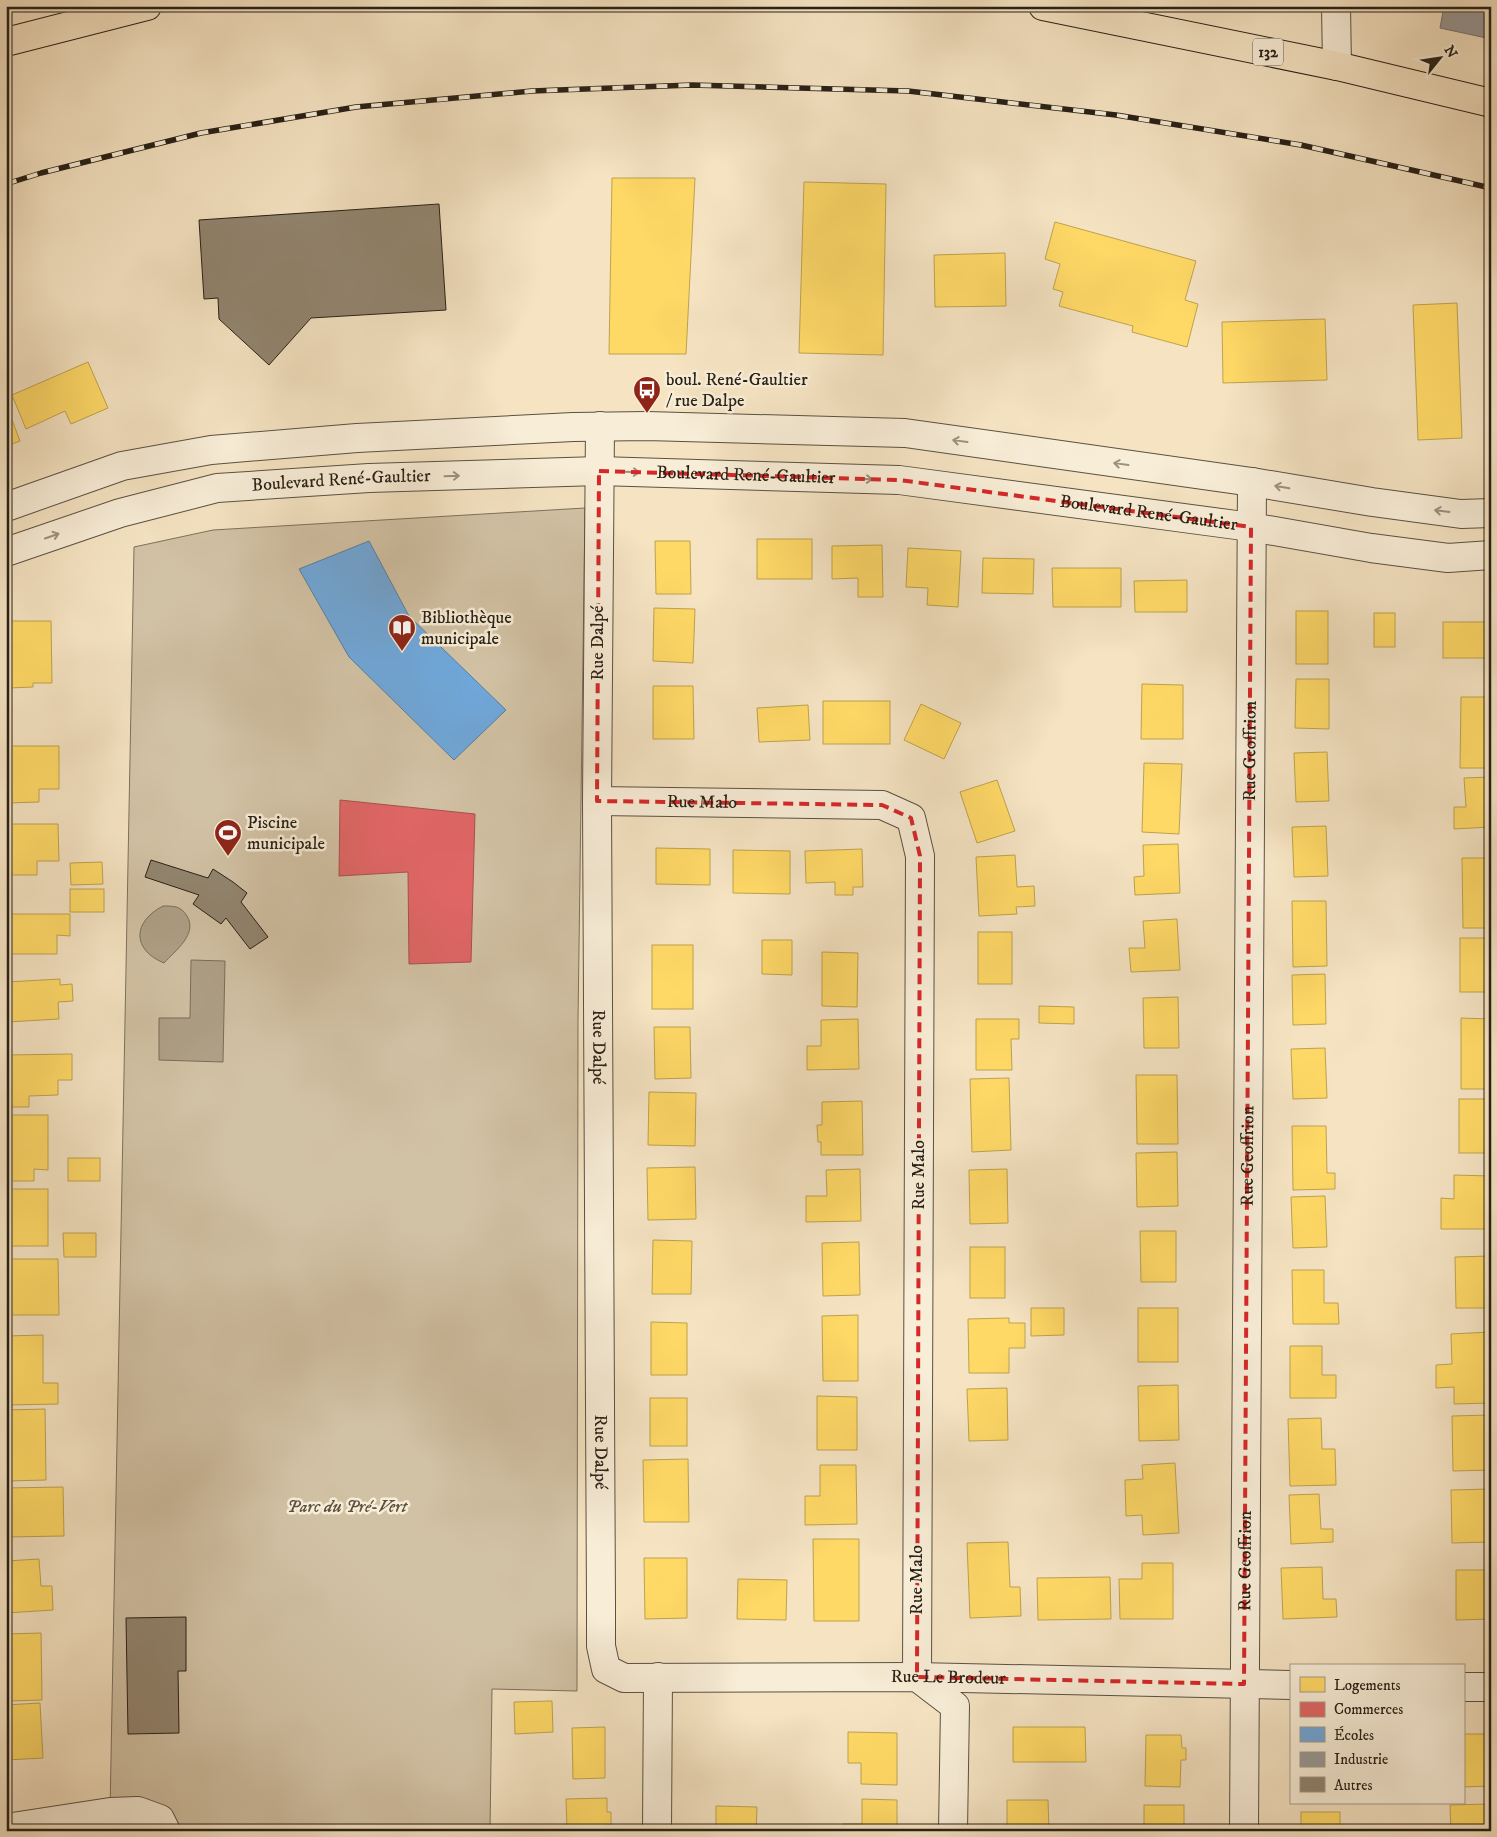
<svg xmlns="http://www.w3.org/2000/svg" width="1497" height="1837" viewBox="0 0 1497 1837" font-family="'IM FELL DW Pica',serif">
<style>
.green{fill:#d2c2a5;stroke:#7c715e}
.water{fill:#afa188;stroke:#796d5b}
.homes{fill:#ffd966;stroke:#bea24e}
.shops{fill:#e06666;stroke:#a8514e}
.schools{fill:#6fa8dc;stroke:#597fa1}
.industry{fill:#999;stroke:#777572}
.building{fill:#928570;stroke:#272017}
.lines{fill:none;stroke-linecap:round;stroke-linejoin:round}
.minor-casing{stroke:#5a5142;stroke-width:30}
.tertiary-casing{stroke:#5a5142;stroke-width:30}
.primary-casing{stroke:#272017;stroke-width:30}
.minor{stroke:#f8edd7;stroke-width:28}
.tertiary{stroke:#f8edd7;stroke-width:28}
.primary{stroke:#f5e3c2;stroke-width:28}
.rail-casing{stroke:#272017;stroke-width:5.5}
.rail{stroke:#f8edd7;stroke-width:4;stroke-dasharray:11;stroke-linecap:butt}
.oneway{stroke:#9a9181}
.marked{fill:none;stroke:#d62828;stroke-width:4;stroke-dasharray:10 6;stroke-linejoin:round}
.labels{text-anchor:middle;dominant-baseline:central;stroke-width:5;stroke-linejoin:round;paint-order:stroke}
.shield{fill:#f8edd7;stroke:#665e51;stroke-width:1}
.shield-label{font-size:16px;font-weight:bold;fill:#272017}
.poi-label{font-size:18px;fill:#272017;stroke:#f8edd7;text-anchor:start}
.street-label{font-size:18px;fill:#272017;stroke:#f8edd7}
.park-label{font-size:18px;font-style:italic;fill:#5a5142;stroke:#f8edd7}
</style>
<rect width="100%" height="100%" fill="#f5e3c2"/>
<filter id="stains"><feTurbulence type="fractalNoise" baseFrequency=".004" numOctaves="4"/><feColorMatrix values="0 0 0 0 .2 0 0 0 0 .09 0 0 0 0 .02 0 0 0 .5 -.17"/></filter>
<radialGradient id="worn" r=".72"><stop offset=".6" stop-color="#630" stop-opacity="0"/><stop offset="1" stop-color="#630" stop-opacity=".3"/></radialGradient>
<polygon class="green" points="585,508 578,1022 577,1691 492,1689 490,1831 166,1831 110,1812 134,547 213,530"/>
<g class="water">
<path d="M163,906C174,906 181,906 187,916C198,934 175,951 164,963C132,950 132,922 163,906Z"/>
<polygon points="191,960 225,961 223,1062 159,1060 159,1018 190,1018"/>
</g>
<g class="homes">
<polygon points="612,178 695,178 686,354 609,354"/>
<polygon points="804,182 886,184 883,355 799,353"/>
<polygon points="1055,222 1196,261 1185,300 1198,304 1187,347 1132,332 1133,326 1059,306 1063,292 1053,289 1060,264 1045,259"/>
<polygon points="1005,253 1006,306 935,307 934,255"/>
<polygon points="1457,303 1462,438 1418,440 1413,305"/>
<polygon points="1325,319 1327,380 1223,383 1222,322"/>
<polygon points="88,362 108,408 71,424 65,411 26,429 12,395"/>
<polygon points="6,404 20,441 6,446"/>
<rect x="757" y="539" width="55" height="40"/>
<polygon points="655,541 690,541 691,594 656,594"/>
<polygon points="882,545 883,597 858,597 858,578 832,579 832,546"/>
<polygon points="908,548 961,551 958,607 927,605 928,588 906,587"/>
<polygon points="983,558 1034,559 1033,594 982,593"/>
<polygon points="1052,568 1121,568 1121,607 1053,607"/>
<polygon points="1187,580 1187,612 1135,612 1134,581"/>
<polygon points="654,608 695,609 693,663 653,661"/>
<rect x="1296" y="611" width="32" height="53"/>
<rect x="1374" y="613" width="21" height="34"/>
<polygon points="8,621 51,621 52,683 33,683 33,687 9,688"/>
<rect x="1443" y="622" width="48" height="36"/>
<polygon points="1296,679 1329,679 1329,729 1295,728"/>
<polygon points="1142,684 1183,685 1183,739 1141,739"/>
<polygon points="653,686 693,686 694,739 653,739"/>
<polygon points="1461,697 1491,697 1491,768 1460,768"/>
<rect x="823" y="701" width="67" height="43"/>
<polygon points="921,704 961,723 944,759 904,740"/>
<polygon points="808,705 810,740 759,742 757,708"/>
<polygon points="7,746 59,746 59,789 39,789 39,802 7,803"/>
<polygon points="1327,752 1329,801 1296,802 1294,753"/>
<polygon points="1144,763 1182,764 1179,834 1142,832"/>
<polygon points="1491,777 1491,827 1454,829 1454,807 1466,807 1464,778"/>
<polygon points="997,780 1015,831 977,843 960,792"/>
<polygon points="8,824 58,824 59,861 37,861 37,875 9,875"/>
<polygon points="1326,826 1328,876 1294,877 1292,827"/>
<polygon points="1178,844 1180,893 1135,895 1134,877 1144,876 1143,845"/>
<polygon points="656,848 710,849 710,885 656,884"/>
<polygon points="862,849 863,887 853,887 853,895 835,895 835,882 806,883 805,851"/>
<polygon points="733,850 790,851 790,894 733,893"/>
<polygon points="1015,855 1017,887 1034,886 1035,906 1016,907 1017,914 979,916 976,857"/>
<polygon points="1462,858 1491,858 1491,928 1463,928"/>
<polygon points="102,862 103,884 71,885 70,863"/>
<rect x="70" y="889" width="34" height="23"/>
<polygon points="1292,901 1326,901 1327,966 1293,967"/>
<polygon points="7,914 70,914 70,936 57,935 57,954 7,954"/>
<polygon points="1177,919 1180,970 1131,972 1129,948 1145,948 1143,921"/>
<rect x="978" y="932" width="34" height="52"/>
<rect x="1460" y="938" width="31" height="54"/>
<polygon points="762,940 792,940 792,975 762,974"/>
<rect x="652" y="945" width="41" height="64"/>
<polygon points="822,952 858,953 857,1007 822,1006"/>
<polygon points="1325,974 1326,1024 1293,1025 1292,975"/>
<polygon points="60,979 60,985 72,984 73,1001 58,1002 59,1019 7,1022 6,982"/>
<polygon points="1178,997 1179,1048 1144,1048 1143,998"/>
<polygon points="1039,1006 1074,1007 1074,1024 1039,1023"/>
<polygon points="1461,1018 1491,1019 1491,1089 1461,1089"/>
<polygon points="858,1019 859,1069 807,1070 807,1046 821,1046 821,1020"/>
<polygon points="976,1019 1019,1019 1019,1039 1011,1039 1012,1070 976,1070"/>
<polygon points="654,1027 690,1027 691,1078 655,1079"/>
<polygon points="1325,1048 1327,1098 1293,1099 1291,1049"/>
<polygon points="72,1054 72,1080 58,1080 58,1095 29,1096 29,1107 6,1107 6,1055"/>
<polygon points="1136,1075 1177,1075 1178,1144 1137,1144"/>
<polygon points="1009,1078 1011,1150 972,1152 970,1079"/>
<polygon points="649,1092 696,1093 695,1146 648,1145"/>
<rect x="1459" y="1099" width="32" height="54"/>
<polygon points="862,1101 863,1155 821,1155 821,1142 818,1142 817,1125 822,1125 822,1102"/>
<polygon points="7,1115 48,1115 48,1170 34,1169 34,1181 6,1181"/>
<polygon points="1292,1126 1326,1126 1327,1173 1335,1173 1335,1189 1293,1190"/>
<polygon points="1177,1152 1178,1206 1137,1207 1136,1153"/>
<rect x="68" y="1158" width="32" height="23"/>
<polygon points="695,1167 696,1219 648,1220 647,1168"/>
<polygon points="860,1169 861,1221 806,1222 806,1196 827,1196 826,1170"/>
<polygon points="1007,1169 1008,1223 970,1224 969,1170"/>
<polygon points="1454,1175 1491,1176 1491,1229 1441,1229 1441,1198 1454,1199"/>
<rect x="6" y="1189" width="42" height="57"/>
<polygon points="1325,1196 1327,1247 1293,1248 1291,1197"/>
<polygon points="1140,1231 1176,1231 1176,1282 1141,1282"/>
<polygon points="63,1233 96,1233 96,1257 64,1257"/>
<polygon points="653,1240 692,1241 691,1294 652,1294"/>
<polygon points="859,1242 860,1295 823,1296 822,1243"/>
<rect x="970" y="1247" width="35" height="51"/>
<polygon points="1491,1256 1491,1308 1456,1308 1455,1257"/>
<polygon points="6,1259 58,1259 59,1315 10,1315 10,1293 6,1293"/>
<polygon points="1292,1270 1324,1270 1324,1303 1338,1303 1339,1324 1293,1324"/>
<polygon points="1031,1308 1064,1308 1064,1335 1031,1336"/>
<rect x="1138" y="1308" width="40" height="54"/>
<polygon points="858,1315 858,1381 823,1381 822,1316"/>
<polygon points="1009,1318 1009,1323 1025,1323 1025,1348 1009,1348 1009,1373 969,1373 968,1319"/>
<polygon points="651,1322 687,1323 687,1375 651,1375"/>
<polygon points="1490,1332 1491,1403 1454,1404 1454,1387 1436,1388 1436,1365 1452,1364 1451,1334"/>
<polygon points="43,1335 43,1383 58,1383 58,1404 6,1405 6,1336"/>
<polygon points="1290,1346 1322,1346 1322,1375 1336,1375 1336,1398 1290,1398"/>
<polygon points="1178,1385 1179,1440 1139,1441 1138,1386"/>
<polygon points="1007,1388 1008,1440 969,1441 967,1389"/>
<polygon points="817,1396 857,1397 857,1450 817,1450"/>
<rect x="650" y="1398" width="37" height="48"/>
<polygon points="45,1409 46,1480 6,1481 6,1410"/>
<polygon points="1491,1415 1491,1470 1453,1471 1452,1416"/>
<polygon points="1321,1418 1322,1449 1335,1449 1336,1485 1290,1486 1288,1419"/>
<polygon points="688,1459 689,1522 644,1522 643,1460"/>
<polygon points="1175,1463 1179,1533 1143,1535 1142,1515 1126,1516 1125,1480 1143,1479 1142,1465"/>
<polygon points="820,1465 856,1465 857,1524 805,1525 805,1496 820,1496"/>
<polygon points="63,1487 64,1536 6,1537 6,1488"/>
<polygon points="1490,1489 1491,1542 1452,1543 1451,1490"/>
<polygon points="1319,1494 1321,1529 1333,1529 1333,1542 1291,1544 1289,1495"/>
<polygon points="813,1539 859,1539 859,1621 814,1621"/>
<polygon points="1008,1542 1010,1587 1020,1587 1021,1616 970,1618 967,1543"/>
<polygon points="644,1558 687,1558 687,1618 645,1619"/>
<polygon points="39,1559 41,1586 52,1586 53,1610 6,1613 6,1561"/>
<polygon points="1142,1563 1173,1563 1173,1619 1120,1619 1119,1579 1142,1579"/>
<polygon points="1322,1567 1323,1599 1336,1599 1337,1617 1283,1619 1281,1568"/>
<polygon points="1456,1570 1490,1570 1491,1619 1456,1620"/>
<polygon points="1110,1577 1111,1619 1038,1620 1037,1578"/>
<polygon points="738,1579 787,1580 786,1620 737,1619"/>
<polygon points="41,1633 42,1700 6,1701 6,1634"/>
<polygon points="552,1701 553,1732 515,1734 514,1702"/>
<polygon points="40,1703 43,1758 6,1760 6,1705"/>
<polygon points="605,1727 605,1778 573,1779 572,1728"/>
<polygon points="1013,1727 1085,1727 1086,1762 1013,1762"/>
<polygon points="848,1732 897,1733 897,1785 861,1784 861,1763 848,1763"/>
<polygon points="1463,1734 1486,1734 1488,1786 1463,1787"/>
<polygon points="1146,1735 1181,1735 1182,1748 1186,1748 1186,1760 1181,1760 1180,1787 1145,1786"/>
<polygon points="607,1798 607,1812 611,1812 611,1825 606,1825 606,1831 556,1831 556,1829 567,1828 566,1799"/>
<polygon points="862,1799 897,1800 897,1831 843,1831 843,1824 862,1824"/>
<polygon points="1007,1800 1048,1800 1049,1831 1007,1831"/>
<polygon points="1488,1804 1488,1831 1451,1831 1450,1805"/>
<rect x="1144" y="1805" width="40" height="26"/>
<polygon points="716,1806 757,1807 756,1831 716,1831"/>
<rect x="1301" y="1812" width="39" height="19"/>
</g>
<polygon class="shops" points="340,800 475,814 471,962 409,964 408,872 339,876"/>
<polygon class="schools" points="369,541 409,616 506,710 454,760 349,657 299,569"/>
<polygon class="industry" points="1444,6 1491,6 1491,39 1440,28"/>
<g class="building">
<polygon points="439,204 446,310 311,318 269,365 219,319 218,298 204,299 199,220"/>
<polygon points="151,860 208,878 213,869 233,882 247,893 241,902 268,937 250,949 226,918 221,924 193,904 199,895 145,877"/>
<polygon points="186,1617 186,1671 178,1671 179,1733 128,1734 126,1618"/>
</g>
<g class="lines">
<defs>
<g id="minor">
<polyline points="1336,6 1337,66"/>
<path id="s1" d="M600,426L597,801L601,1606V1646L606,1669L624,1678L917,1677L1291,1685"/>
<path id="s2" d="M597,801L882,805L911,818L920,856L917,1677L955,1706L953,1831"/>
<polyline points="1463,1687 1491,1687"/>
<polyline points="6,1828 110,1812 138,1811 160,1819 166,1831"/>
<polyline points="657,1831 658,1677"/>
<path id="s3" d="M1244,1831L1252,482"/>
</g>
<g id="tertiary">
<polyline points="6,507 122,466 211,450 357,438 573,427 647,426 905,433 1252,482 1372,502 1461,514 1491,513"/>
<path id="s4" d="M6,552L120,513L217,488L369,478L599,471L899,480L1251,527L1371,548L1448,558L1491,555"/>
</g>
<g id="primary">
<polyline points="1043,6 1337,66 1491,103"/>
<polyline points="6,42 147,6"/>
</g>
</defs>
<use href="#minor" class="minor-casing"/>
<use href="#tertiary" class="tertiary-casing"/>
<use href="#primary" class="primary-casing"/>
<use href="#minor" class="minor"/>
<use href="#tertiary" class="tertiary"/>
<use href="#primary" class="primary"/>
<defs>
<polyline id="rail" points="6,184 41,173 201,133 356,107 532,91 692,85 908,91 1116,115 1301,145 1491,188"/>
</defs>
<use href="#rail" class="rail-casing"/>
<use href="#rail" class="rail"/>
</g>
<defs><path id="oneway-shaft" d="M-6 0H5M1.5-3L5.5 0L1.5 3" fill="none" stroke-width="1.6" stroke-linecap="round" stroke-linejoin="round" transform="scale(1.25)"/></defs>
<g class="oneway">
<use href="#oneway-shaft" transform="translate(960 441) rotate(-172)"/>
<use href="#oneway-shaft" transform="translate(1121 464) rotate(-172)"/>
<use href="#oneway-shaft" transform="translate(632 472) rotate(2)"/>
<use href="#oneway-shaft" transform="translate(452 476) rotate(-2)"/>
<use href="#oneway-shaft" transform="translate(865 479) rotate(2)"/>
<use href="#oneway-shaft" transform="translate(1282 487) rotate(-170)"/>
<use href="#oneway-shaft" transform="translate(1442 511) rotate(-173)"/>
<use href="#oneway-shaft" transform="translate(52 536) rotate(-19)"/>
</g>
<path class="marked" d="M599,471L899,480L1251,527L1244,1684L917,1677L920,856L911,818L882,805L597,801Z"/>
<defs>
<symbol id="bus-pin" viewBox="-11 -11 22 30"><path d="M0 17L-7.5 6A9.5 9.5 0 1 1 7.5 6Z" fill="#8f2418" stroke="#f8edd7"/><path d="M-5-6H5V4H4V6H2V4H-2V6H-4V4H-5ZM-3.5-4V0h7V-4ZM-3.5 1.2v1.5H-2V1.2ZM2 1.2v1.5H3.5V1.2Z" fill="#fff"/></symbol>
<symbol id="library-pin" viewBox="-11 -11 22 30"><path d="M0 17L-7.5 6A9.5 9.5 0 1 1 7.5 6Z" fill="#8f2418" stroke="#f8edd7"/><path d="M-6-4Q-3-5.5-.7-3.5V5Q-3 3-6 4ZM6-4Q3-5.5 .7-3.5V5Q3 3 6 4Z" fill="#fff"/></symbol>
<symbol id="stadium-pin" viewBox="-11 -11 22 30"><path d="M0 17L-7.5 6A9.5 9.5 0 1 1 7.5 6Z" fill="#8f2418" stroke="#f8edd7"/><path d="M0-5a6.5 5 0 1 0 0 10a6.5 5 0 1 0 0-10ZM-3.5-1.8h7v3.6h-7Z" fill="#fff"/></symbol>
</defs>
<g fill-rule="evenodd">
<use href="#bus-pin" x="631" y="374" width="32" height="43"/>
<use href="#library-pin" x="386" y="612" width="32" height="43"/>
<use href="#stadium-pin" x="212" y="817" width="32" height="43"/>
</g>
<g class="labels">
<rect class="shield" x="1253" y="38.5" width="30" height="27" rx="4"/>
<g class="shield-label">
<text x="1268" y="52">132</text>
</g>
<g class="poi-label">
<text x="666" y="380">boul. René-Gaultier<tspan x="666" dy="21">/ rue Dalpe</tspan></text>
<text x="421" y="618">Bibliothèque<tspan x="421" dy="21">municipale</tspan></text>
<text x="247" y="823">Piscine<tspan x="247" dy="21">municipale</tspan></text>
</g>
<g class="street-label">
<text stroke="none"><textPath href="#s4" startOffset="750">Boulevard René-Gaultier</textPath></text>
<text stroke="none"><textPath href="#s4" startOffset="345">Boulevard René-Gaultier</textPath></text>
<text stroke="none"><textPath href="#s4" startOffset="1155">Boulevard René-Gaultier</textPath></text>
<text transform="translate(598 643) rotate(-90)">Rue Dalpé</text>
<text stroke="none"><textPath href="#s3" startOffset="1080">Rue Geoffrion</textPath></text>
<text stroke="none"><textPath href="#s2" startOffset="105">Rue Malo</textPath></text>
<text stroke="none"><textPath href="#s1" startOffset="621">Rue Dalpé</textPath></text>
<text stroke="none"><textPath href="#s3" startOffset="675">Rue Geoffrion</textPath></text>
<text transform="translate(919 1175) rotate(-90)">Rue Malo</text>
<text stroke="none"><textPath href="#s1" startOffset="1026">Rue Dalpé</textPath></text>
<text stroke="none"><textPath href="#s3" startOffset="270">Rue Geoffrion</textPath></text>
<text transform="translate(917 1580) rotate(-90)">Rue Malo</text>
<text stroke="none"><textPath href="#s1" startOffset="1588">Rue Le Brodeur</textPath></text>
</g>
<g class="park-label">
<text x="347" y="1507">Parc du Pré-Vert</text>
</g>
</g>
<rect width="1497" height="1837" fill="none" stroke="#f5e3c2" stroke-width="25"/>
<rect x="8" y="8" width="1482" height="1822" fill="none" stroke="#272017" stroke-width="2.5"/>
<rect x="12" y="12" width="1472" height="1812" fill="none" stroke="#272017"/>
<rect x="1290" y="1664" width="175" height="140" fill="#f8edd7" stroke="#a49b8a"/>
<rect x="1300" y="1677" width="25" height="15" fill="#ffd966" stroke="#a49b8a"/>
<text x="1334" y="1690" font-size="15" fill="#272017">Logements</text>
<rect x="1300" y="1702" width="25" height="15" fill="#e06666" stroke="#a49b8a"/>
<text x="1334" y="1714" font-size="15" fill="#272017">Commerces</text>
<rect x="1300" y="1727" width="25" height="15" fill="#6fa8dc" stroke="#a49b8a"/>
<text x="1334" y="1740" font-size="15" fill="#272017">Écoles</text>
<rect x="1300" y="1752" width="25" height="15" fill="#999999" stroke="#a49b8a"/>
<text x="1334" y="1764" font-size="15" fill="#272017">Industrie</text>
<rect x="1300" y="1777" width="25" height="15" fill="#928570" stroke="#a49b8a"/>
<text x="1334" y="1790" font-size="15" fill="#272017">Autres</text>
<g transform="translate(1440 58) rotate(60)" stroke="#f8edd7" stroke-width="4" paint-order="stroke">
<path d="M0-4L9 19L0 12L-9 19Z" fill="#272017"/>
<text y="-8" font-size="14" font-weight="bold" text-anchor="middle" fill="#272017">N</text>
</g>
<rect width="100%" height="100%" filter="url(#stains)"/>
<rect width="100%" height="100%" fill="url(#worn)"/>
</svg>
